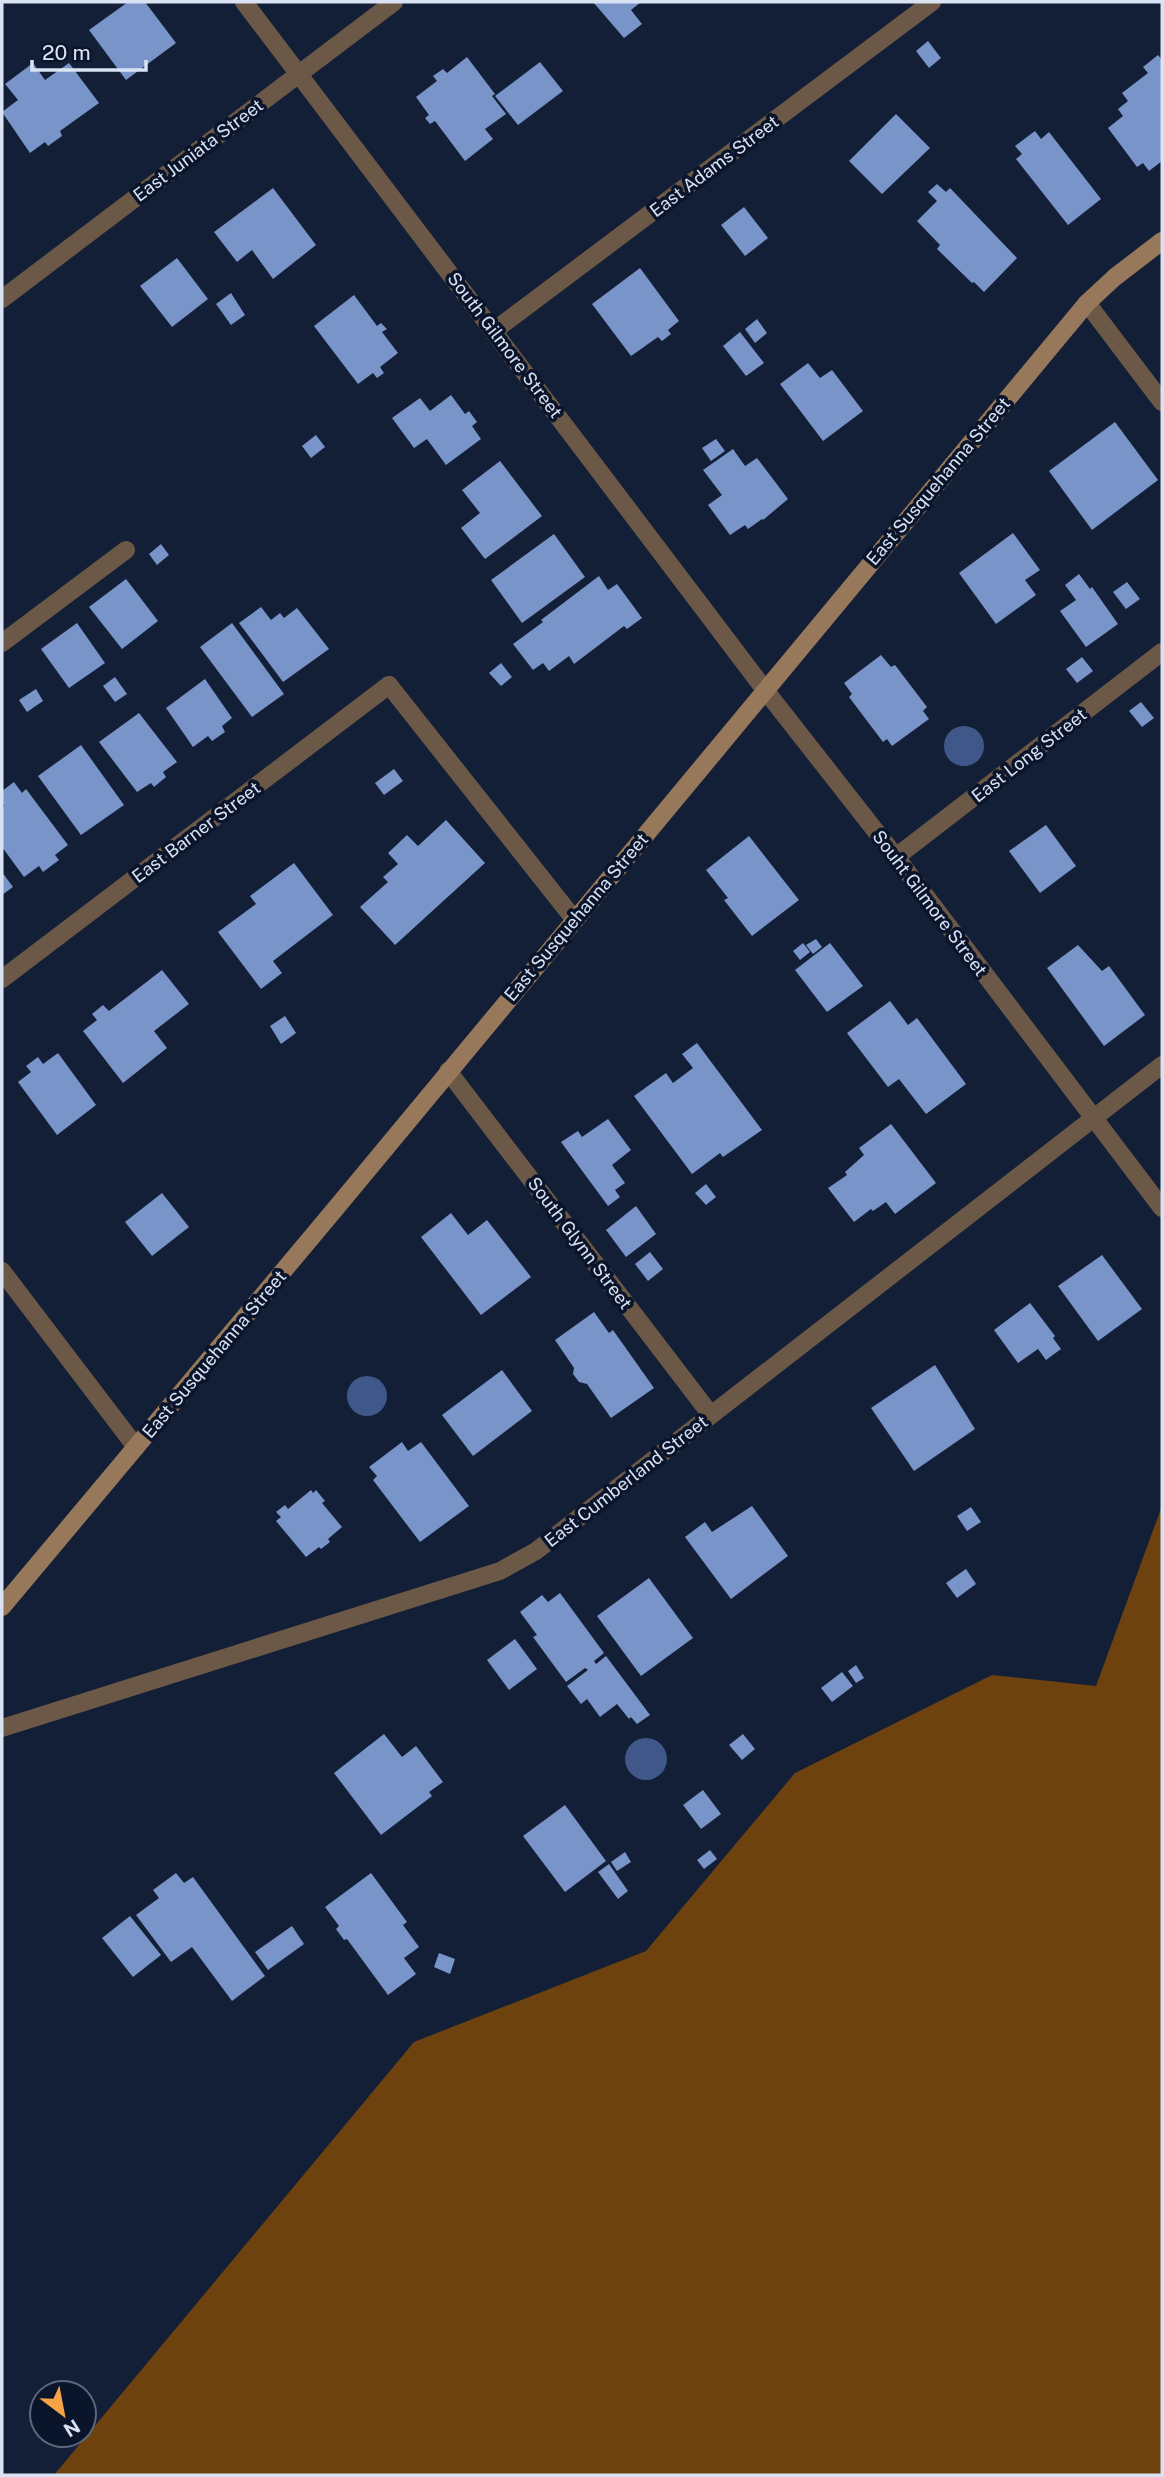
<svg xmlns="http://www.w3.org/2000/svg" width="1164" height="2477" viewBox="0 0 1164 2477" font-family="'Public Sans',sans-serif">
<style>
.forest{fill:#6d420f}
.water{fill:#3f5889}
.building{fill:#7894c9}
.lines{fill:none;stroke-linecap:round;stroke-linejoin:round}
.service{stroke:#6c5846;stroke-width:18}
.minor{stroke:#6c5846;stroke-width:18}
.secondary{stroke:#98785a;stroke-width:18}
.labels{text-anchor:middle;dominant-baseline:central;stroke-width:7;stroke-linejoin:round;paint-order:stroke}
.street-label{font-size:18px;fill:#dae3f3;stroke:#0a152c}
</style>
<rect width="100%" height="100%" fill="#131f36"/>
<polygon class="forest" points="1162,1506 1162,2475 54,2475 414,2042 646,1951 795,1773 992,1675 1096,1686"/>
<g class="water">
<circle cx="964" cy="746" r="20"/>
<circle cx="367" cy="1396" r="20"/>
<circle cx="646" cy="1759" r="21"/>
</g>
<g class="building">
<polygon points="128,2 145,2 176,43 126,80 89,30"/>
<polygon points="593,2 641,2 631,10 642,24 624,38"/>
<polygon points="928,41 941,58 929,68 916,51"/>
<polygon points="1158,55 1162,60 1162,161 1149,171 1143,163 1137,167 1108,128 1123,116 1118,109 1128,101 1122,93 1148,73 1143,67"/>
<polygon points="467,57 495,94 492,96 506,114 485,129 493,139 465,161 435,121 430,124 425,118 429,115 416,97 437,81 433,76 443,69 447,73"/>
<polygon points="540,62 563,91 518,125 495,96"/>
<polygon points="33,63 45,80 69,63 99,103 60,131 62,136 48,146 45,142 30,153 2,112 18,100 5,84"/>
<polygon points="896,114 930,148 882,194 849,161"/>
<polygon points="1035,131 1041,139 1049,132 1101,199 1068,225 1016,159 1022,154 1015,146"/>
<polygon points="937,184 946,192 950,188 1017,258 984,292 974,282 972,283 937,249 940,245 917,221 937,201 928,192"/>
<polygon points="273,188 316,245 273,279 252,250 237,262 214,232"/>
<polygon points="744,207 768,238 745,256 721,225"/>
<polygon points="177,258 208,299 172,327 140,286"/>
<polygon points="640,268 679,321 668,330 671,334 662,341 658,337 631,356 592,304"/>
<polygon points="231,293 245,315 231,325 216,304"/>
<polygon points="354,295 377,326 381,323 387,329 382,332 398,353 380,367 384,373 377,378 373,373 358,384 314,326"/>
<polygon points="757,319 767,333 755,343 745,329"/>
<polygon points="740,332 764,363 746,376 723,346"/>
<polygon points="808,363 820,378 832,370 863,411 823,441 780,384"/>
<polygon points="451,395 465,414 469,411 477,422 472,426 481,439 446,465 427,439 414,448 392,418 420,398 430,411"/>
<polygon points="1115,422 1158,480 1092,530 1049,471"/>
<polygon points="316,435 325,447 311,458 302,446"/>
<polygon points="716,439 725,451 711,461 702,448"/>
<polygon points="733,449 745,466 757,458 788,499 763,520 762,519 748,529 745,525 730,535 708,505 722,495 703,470"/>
<polygon points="500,461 542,516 485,559 461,528 480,513 462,490"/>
<polygon points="1013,533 1040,570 1025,580 1036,595 996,624 959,573"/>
<polygon points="554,534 585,577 522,623 491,580"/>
<polygon points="161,544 169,555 157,565 149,554"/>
<polygon points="1079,574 1090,589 1092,587 1118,624 1086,647 1060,611 1076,600 1065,585"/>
<polygon points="599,576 608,590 617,584 642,618 627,629 624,626 574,664 569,656 549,671 543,663 533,670 513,644 543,622 541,620"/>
<polygon points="126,579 158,621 122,649 89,607"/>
<polygon points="1127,582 1140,599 1126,609 1113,592"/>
<polygon points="261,607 271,620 280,613 284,618 297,608 329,649 283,682 239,623"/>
<polygon points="77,623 105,663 69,688 41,649"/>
<polygon points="232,623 284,694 252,717 200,647"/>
<polygon points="881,655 891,667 895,665 927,707 923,711 929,719 892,746 887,739 883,742 849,697 852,694 844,683"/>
<polygon points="1082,657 1093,671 1077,683 1066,669"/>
<polygon points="501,663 512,677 501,686 489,673"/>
<polygon points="115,677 127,694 115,702 103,686"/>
<polygon points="205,679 232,718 222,726 225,732 212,741 208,736 193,747 166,708"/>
<polygon points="36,689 43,701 27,712 19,700"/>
<polygon points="1141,702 1154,718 1142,727 1129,711"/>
<polygon points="139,713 177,762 163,772 166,777 154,787 151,783 137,792 99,742"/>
<polygon points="81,745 124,805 81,835 38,776"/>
<polygon points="394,769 403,781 384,795 375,783"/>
<polygon points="14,782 22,793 26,789 68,845 55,855 59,860 43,872 39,866 24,877 2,847 2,808 4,806 2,802 2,791"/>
<polygon points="446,820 485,863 395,945 360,907 388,882 383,877 398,864 388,853 407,835 418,846"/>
<polygon points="1046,825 1076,866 1040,893 1009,851"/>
<polygon points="749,836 799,900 752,936 724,900 728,898 706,870"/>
<polygon points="294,863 333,915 273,961 282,973 261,989 218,932 256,904 250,896"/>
<polygon points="2,872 13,887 2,895"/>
<polygon points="816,939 822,947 813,954 806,945"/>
<polygon points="803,943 810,952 800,960 793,951"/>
<polygon points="830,943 863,986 827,1012 795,970"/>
<polygon points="1078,945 1102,971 1109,966 1145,1015 1104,1046 1047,968"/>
<polygon points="162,970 189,1004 154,1031 167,1048 123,1083 83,1031 97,1020 92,1014 103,1005 109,1011"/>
<polygon points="890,1001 908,1025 917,1018 966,1084 926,1114 899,1079 888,1087 847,1033"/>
<polygon points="285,1016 296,1033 281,1044 270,1026"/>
<polygon points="697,1043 762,1130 723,1157 720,1153 692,1174 634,1096 666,1073 673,1083 693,1068 682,1054"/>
<polygon points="58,1053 96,1105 57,1135 18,1082 31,1072 26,1066 38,1057 43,1064"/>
<polygon points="608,1119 631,1150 612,1165 625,1183 615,1190 620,1197 608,1206 561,1142 578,1131 582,1137"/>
<polygon points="891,1124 936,1183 895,1214 886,1202 873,1211 871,1209 854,1222 828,1188 847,1175 845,1172 864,1155 859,1148"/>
<polygon points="706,1184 716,1197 706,1205 695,1193"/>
<polygon points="162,1193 189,1227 152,1256 125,1222"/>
<polygon points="636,1206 656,1234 626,1257 606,1230"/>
<polygon points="451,1213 468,1235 487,1220 531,1277 481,1315 421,1237"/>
<polygon points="650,1252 663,1269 648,1281 635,1264"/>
<polygon points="1102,1255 1142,1309 1098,1341 1058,1286"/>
<polygon points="1030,1303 1055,1336 1053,1338 1061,1349 1046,1360 1038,1349 1018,1363 994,1330"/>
<polygon points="594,1312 609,1333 613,1330 654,1388 611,1418 587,1384 579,1382 573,1374 574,1368 555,1340"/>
<polygon points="935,1365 975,1429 914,1471 871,1408"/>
<polygon points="502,1370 532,1411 473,1456 442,1415"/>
<polygon points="402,1442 408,1451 421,1442 469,1506 420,1542 373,1480 377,1476 369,1467"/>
<polygon points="311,1490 313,1493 316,1490 325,1501 322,1503 342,1527 328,1539 330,1542 321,1549 319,1547 306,1557 276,1521 281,1517 276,1512 285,1505 288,1509"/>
<polygon points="752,1506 788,1556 731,1599 685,1537 705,1522 712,1532"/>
<polygon points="971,1507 981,1522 967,1531 957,1516"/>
<polygon points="966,1569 976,1584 957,1598 946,1583"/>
<polygon points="649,1578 693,1638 641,1676 597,1616"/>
<polygon points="560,1593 604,1653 594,1661 596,1664 606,1656 650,1715 637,1724 631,1717 629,1719 617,1704 600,1717 587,1699 581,1704 567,1686 588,1670 585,1668 566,1682 533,1637 537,1635 520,1612 542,1595 548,1602"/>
<polygon points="515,1639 537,1669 509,1690 487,1660"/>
<polygon points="856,1665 864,1678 856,1683 848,1671"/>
<polygon points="842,1672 853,1686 832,1702 821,1688"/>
<polygon points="384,1734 402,1757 416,1746 443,1782 429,1792 432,1796 381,1835 334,1773"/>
<polygon points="743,1734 755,1749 742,1760 729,1745"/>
<polygon points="703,1790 721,1814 701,1829 683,1805"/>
<polygon points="565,1805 606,1861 565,1892 523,1836"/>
<polygon points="710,1850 717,1859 704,1869 697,1860"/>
<polygon points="625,1852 631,1862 617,1871 611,1862"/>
<polygon points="609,1864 628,1891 618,1899 598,1872"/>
<polygon points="176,1873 184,1883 193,1877 265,1976 232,2001 192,1947 171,1962 136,1915 159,1898 153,1890"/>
<polygon points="371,1873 407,1922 403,1925 419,1947 404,1958 416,1974 388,1995 347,1939 344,1940 336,1929 339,1926 325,1907"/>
<polygon points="130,1916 161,1955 133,1977 102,1938"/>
<polygon points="292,1926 304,1944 268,1970 255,1952"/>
<polygon points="439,1953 455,1959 450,1974 434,1967"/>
</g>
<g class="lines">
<g class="service">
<polyline points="1087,303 1162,402"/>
<polyline points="495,330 932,2"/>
<polyline points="2,643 126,550"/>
<polyline points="389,685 574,919"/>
<polyline points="896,857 1162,652"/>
<polyline points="448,1071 711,1415"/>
</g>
<g class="minor">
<polyline points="244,2 765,690 896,857 1162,1208"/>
<polyline points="2,299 394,2"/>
<polyline points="2,979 389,685"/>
<polyline points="2,1271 136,1447"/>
<polyline points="2,1728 500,1571 536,1551 1162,1065"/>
</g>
<polyline class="secondary" points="2,1607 336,1208 1087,303 1115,277 1162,241"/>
</g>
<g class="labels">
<g class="street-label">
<text transform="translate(198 150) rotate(-37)">East Juniata Street</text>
<text transform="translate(714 166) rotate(-37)">East Adams Street</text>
<text transform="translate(505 345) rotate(53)">South Gilmore Street</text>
<text transform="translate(938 481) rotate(-50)">East Susquehanna Street</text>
<text transform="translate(1029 755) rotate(-38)">East Long Street</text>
<text transform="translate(196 832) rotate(-37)">East Barner Street</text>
<text transform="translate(930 903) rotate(53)">Souht Gilmore Street</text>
<text transform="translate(576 917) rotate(-50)">East Susquehanna Street</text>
<text transform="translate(580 1243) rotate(53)">South Glynn Street</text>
<text transform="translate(214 1354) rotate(-50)">East Susquehanna Street</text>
<text transform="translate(626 1481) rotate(-38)">East Cumberland Street</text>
</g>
</g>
<rect width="1164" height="2477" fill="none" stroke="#dae3f3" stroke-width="7"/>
<g transform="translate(63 2414) rotate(148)"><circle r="33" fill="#0a152c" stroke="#5d677c" stroke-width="2"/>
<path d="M0-5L12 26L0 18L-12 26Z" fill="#f6a247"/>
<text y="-10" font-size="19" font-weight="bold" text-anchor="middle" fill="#dae3f3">N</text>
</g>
<path d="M32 60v10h114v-10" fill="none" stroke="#dae3f3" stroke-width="3.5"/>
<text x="42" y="60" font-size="21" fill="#dae3f3" stroke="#0a152c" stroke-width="5" paint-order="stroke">20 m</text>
</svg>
